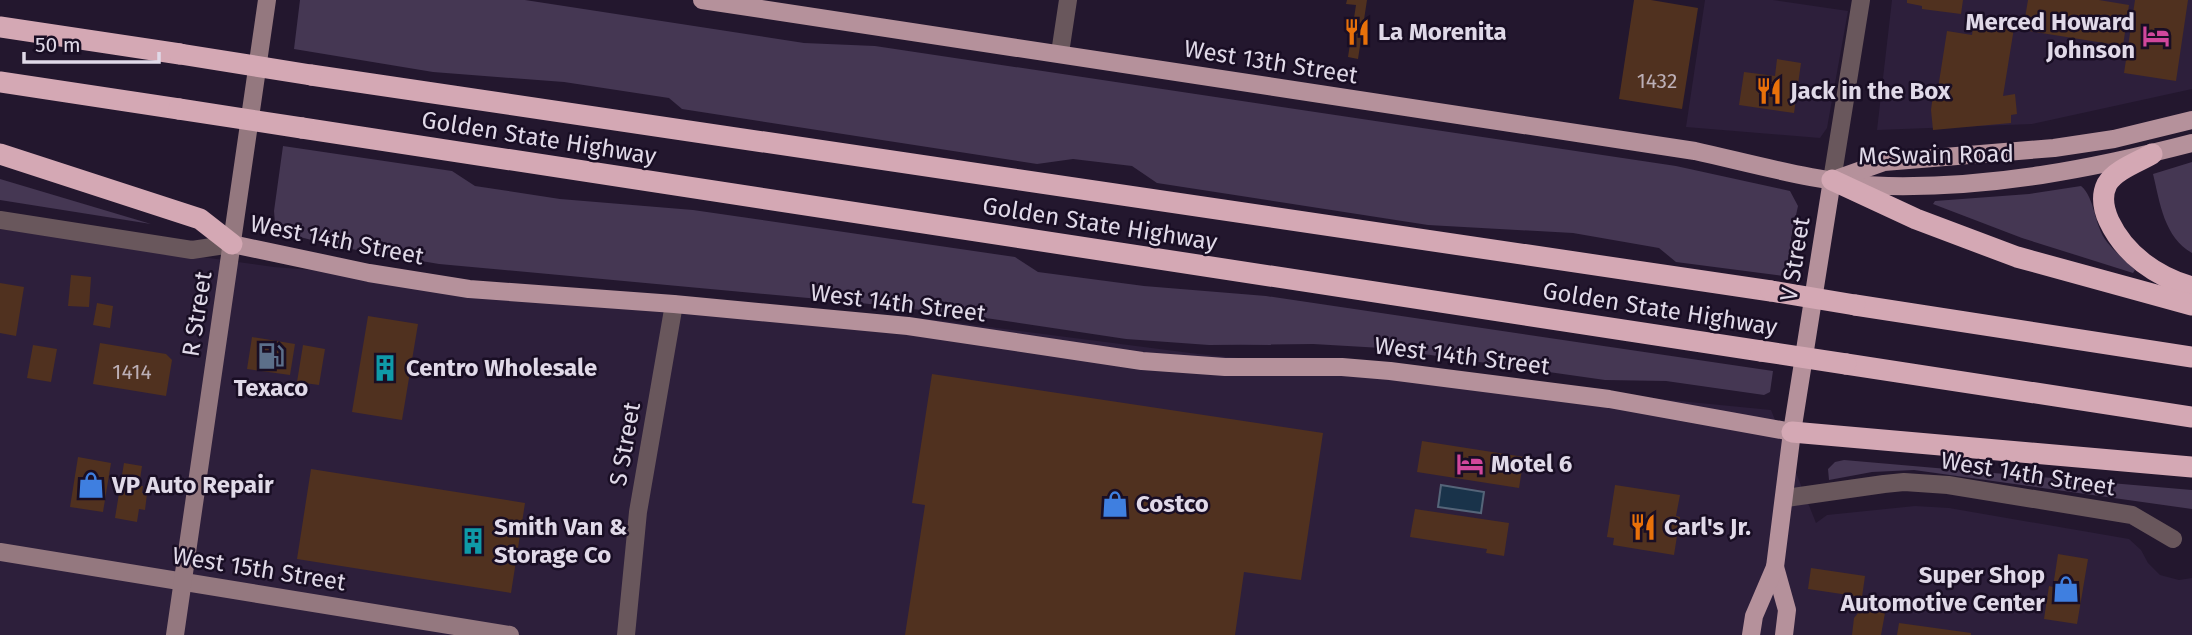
<svg xmlns="http://www.w3.org/2000/svg" width="2192" height="635" viewBox="0 0 2192 635" font-family="'Fira Sans',sans-serif">
<style>
.built{fill:#2d1f3b}
.green{fill:#453753}
.water{fill:#19334a;stroke:#556579;stroke-width:2}
.building{fill:#50311f}
.lines{fill:none;stroke-linecap:round;stroke-linejoin:round}
.street{stroke:#69575c;stroke-width:18}
.secondary{stroke:#94787f;stroke-width:18}
.primary{stroke:#b5919b;stroke-width:18}
.highway{stroke:#d4a8b4;stroke-width:21}
.highway-bridge{stroke:#d4a8b4;stroke-width:21}
.labels{text-anchor:middle;dominant-baseline:central;stroke-width:5;stroke-linejoin:round;paint-order:stroke}
.number-label{font-size:21px;fill:#bcafb6}
.poi-label{font-size:24px;font-weight:bold;fill:#e0d9e8;stroke:#190e24;text-anchor:start}
.street-label{font-size:24px;fill:#e0d9e8;stroke:#190e24}
</style>
<rect width="100%" height="100%" fill="#23172e"/>
<g class="built">
<polygon points="1705,0 1773,0 1848,11 1827,128 1820,138 1686,127"/>
<polygon points="1892,0 2192,0 2192,89 2032,124 1877,130"/>
<polygon points="0,229 274,267 928,319 1198,354 1771,410 1816,523 1827,515 1915,506 1949,508 2129,539 2141,550 2148,563 2160,575 2179,580 2192,578 2192,635 0,635"/>
</g>
<g class="green">
<polygon points="300,0 525,0 804,43 875,46 1676,166 1790,191 1798,206 1791,238 1794,261 1791,277 1676,262 1659,248 1573,233 1428,225 1157,183 1132,166 1073,159 1037,164 682,109 669,98 564,82 433,72 294,49"/>
<polygon points="283,146 452,171 475,186 560,199 693,210 1015,257 1038,272 1144,286 1266,296 1773,371 1770,392 1764,395 1666,381 1605,380 1382,348 1313,344 1209,345 1126,339 972,316 852,302 439,264 339,247 296,236 275,223 274,211"/>
<path d="M2192,162V253C2164,237 2160,203 2153,174Z"/>
<polygon points="0,179 151,224 0,200"/>
<path d="M2081,186C2095,197 2094,226 2107,242C2115,252 2126,261 2135,270L2133,273L2022,238L1933,204L1935,201L2029,194Z"/>
<polygon points="1844,460 2192,490 2192,509 1914,470 1872,472 1829,480 1828,469 1835,462"/>
</g>
<polygon class="water" points="1441,485 1484,492 1481,513 1438,507"/>
<g class="building">
<polygon points="1347,0 1367,0 1358,59 1348,57 1356,5 1346,4"/>
<polygon points="1634,0 1651,0 1698,8 1682,109 1619,99"/>
<polygon points="1907,0 1963,0 1961,14 1922,9 1922,6 1907,3"/>
<polygon points="2028,0 2099,0 2129,5 2123,46 2023,30"/>
<polygon points="2135,0 2188,0 2176,81 2124,73"/>
<polygon points="1974,21 2014,28 2003,96 2015,94 2017,114 2011,115 2011,123 1933,130 1931,110 1933,95 1937,95 1947,31 1972,35"/>
<polygon points="1777,59 1801,63 1794,113 1739,105 1744,72 1775,76"/>
<polygon points="71,275 91,277 89,307 68,306"/>
<polygon points="0,283 24,287 16,336 0,333"/>
<polygon points="97,303 113,306 110,328 93,325"/>
<polygon points="368,316 418,324 402,420 352,412"/>
<polygon points="252,337 295,344 290,375 247,369"/>
<polygon points="100,343 166,354 172,360 166,396 93,384"/>
<polygon points="33,345 57,349 51,382 27,378"/>
<polygon points="303,345 325,349 319,385 297,382"/>
<polygon points="932,374 1323,433 1301,580 1244,572 1235,635 905,635 925,505 912,503"/>
<polygon points="1422,441 1524,457 1519,488 1417,472"/>
<polygon points="78,457 111,463 103,512 70,507"/>
<polygon points="124,463 142,466 139,486 143,486 142,493 147,494 145,510 139,509 137,522 115,518"/>
<polygon points="311,469 525,503 511,593 297,559"/>
<polygon points="1615,485 1680,495 1676,516 1680,517 1674,555 1613,545 1614,538 1607,537"/>
<polygon points="1415,509 1509,523 1504,556 1486,553 1487,549 1410,537"/>
<polygon points="2058,554 2088,559 2077,624 2044,619 2049,586 2053,587"/>
<polygon points="1811,568 1865,576 1862,597 1808,589"/>
<polygon points="1865,610 1885,613 1881,635 1852,635 1854,618 1859,612"/>
<polygon points="1899,623 1971,633 1971,635 1897,635"/>
</g>
<g class="lines">
<g class="street">
<polyline points="1060,53 1068,0"/>
<polyline points="1832,180 1861,0"/>
<polyline points="0,220 192,250 232,244"/>
<polyline points="1786,498 1884,484 1904,482 1948,485 2132,515 2173,539"/>
<polyline points="626,635 638,512 674,304"/>
</g>
<g class="secondary">
<polyline points="0,552 510,635"/>
<polyline points="175,635 267,0"/>
</g>
<g class="primary">
<path d="M702,0L1695,151C1758,165 1823,184 1888,186C1992,188 2092,169 2192,143"/>
<polyline points="1839,178 1884,162 2054,148 2114,139 2192,120"/>
<polyline points="232,244 369,273 469,289 674,304 908,326 1142,361 1225,367 1342,367 1390,371 1609,399 1792,432"/>
<polyline points="1775,567 1787,610 1784,635"/>
<polyline points="1751,635 1754,616 1775,567 1792,432 1832,180"/>
</g>
<g class="highway">
<polyline points="0,27 180,54"/>
<polyline points="311,75 1771,291"/>
<polyline points="0,82 179,109"/>
<polyline points="302,128 1761,351"/>
<polyline points="0,154 200,219 232,244"/>
<path d="M2152,154C2138,162 2115,170 2107,184C2101,196 2104,210 2109,221C2125,255 2157,277 2192,287"/>
<polyline points="1832,180 1916,219 2017,257 2192,305"/>
<polyline points="1855,305 2192,357"/>
<polyline points="1846,364 2192,417"/>
<polyline points="1792,432 2192,467"/>
</g>
<g class="highway-bridge">
<polyline points="180,54 311,75"/>
<polyline points="179,109 302,128"/>
<polyline points="1771,291 1855,305"/>
<polyline points="1761,351 1846,364"/>
</g>
</g>
<defs>
<symbol id="restaurant-bare" viewBox="-9 -9 18 18"><path d="M-5-6h1v4h1v-4h1v4h1v-4h1v5L-1.5 .5V6h-2V.5L-5-1ZM5-6V6H3V1.5H1.5Q1.5-4 5-6Z" fill="#e8710a" stroke="#190e24" stroke-width="2.5" paint-order="stroke"/></symbol>
<symbol id="hotel-bare" viewBox="-9 -9 18 18"><path d="M-6-4.5h1.5V1H6V5H4.5V3h-9V5H-6ZM-4 0a1.8 1.8 0 1 1 3.6 0ZM.5 0V-2.5h3Q6-2.5 6 0Z" fill="#d1479c" stroke="#190e24" stroke-width="2.5" paint-order="stroke"/></symbol>
<symbol id="fuel-bare" viewBox="-9 -9 18 18"><path d="M-5.5-6h7V0h2V4h1.3V-2.5L3-4.5l.8-.8L6-3V5H2.5V1h-1V6h-7ZM-4.2-4.7v3.2H.2V-4.7Z" fill="#5c6f8a" stroke="#190e24" stroke-width="2.5" paint-order="stroke"/></symbol>
<symbol id="building-bare" viewBox="-9 -9 18 18"><path d="M-4-6H4V6H1V3H-1V6H-4ZM-2.5-4.3h1.7v1.8h-1.7ZM.8-4.3h1.7v1.8H.8ZM-2.5-1h1.7V.8h-1.7ZM.8-1h1.7V.8H.8Z" fill="#0f9aa8" stroke="#190e24" stroke-width="2.5" paint-order="stroke"/></symbol>
<symbol id="shop-bare" viewBox="-9 -9 18 18"><path d="M-5-2.5h2.3a2.7 3.5 0 0 1 5.4 0H5L5.5 6h-11ZM-1.5-2.5h3a1.5 2.3 0 0 0-3 0Z" fill="#3f7fe0" stroke="#190e24" stroke-width="2.5" paint-order="stroke"/></symbol>
</defs>
<g fill-rule="evenodd">
<use href="#restaurant-bare" x="1338" y="13" width="38" height="38"/>
<use href="#hotel-bare" x="2137" y="17" width="38" height="38"/>
<use href="#restaurant-bare" x="1750" y="72" width="38" height="38"/>
<use href="#fuel-bare" x="252" y="337" width="38" height="38"/>
<use href="#building-bare" x="366" y="349" width="38" height="38"/>
<use href="#hotel-bare" x="1451" y="445" width="38" height="38"/>
<use href="#shop-bare" x="72" y="466" width="38" height="38"/>
<use href="#shop-bare" x="1096" y="485" width="38" height="38"/>
<use href="#restaurant-bare" x="1624" y="508" width="38" height="38"/>
<use href="#building-bare" x="454" y="522" width="38" height="38"/>
<use href="#shop-bare" x="2047" y="570" width="38" height="38"/>
</g>
<g class="labels">
<g class="number-label">
<text x="1657" y="81">1432</text>
<text x="132" y="372">1414</text>
</g>
<g class="poi-label">
<text x="2135" y="22" text-anchor="end">Merced Howard<tspan x="2135" dy="28">Johnson</tspan></text>
<text x="1378" y="32">La Morenita</text>
<text x="1790" y="91">Jack in the Box</text>
<text x="406" y="368">Centro Wholesale</text>
<text x="271" y="388" text-anchor="middle">Texaco</text>
<text x="1491" y="464">Motel 6</text>
<text x="112" y="485">VP Auto Repair</text>
<text x="1136" y="504">Costco</text>
<text x="494" y="527">Smith Van &amp;<tspan x="494" dy="28">Storage Co</tspan></text>
<text x="1664" y="527">Carl's Jr.</text>
<text x="2045" y="575" text-anchor="end">Super Shop<tspan x="2045" dy="28">Automotive Center</tspan></text>
</g>
<g class="street-label">
<text transform="translate(1271 62) rotate(9)">West 13th Street</text>
<text transform="translate(539 138) rotate(9)">Golden State Highway</text>
<text transform="translate(1936 155) rotate(-1)">McSwain Road</text>
<text transform="translate(1100 224) rotate(9)">Golden State Highway</text>
<text transform="translate(337 240) rotate(11)">West 14th Street</text>
<text transform="translate(1795 259) rotate(-81)">V Street</text>
<text transform="translate(898 303) rotate(7)">West 14th Street</text>
<text transform="translate(1660 309) rotate(9)">Golden State Highway</text>
<text transform="translate(197 314) rotate(-81)">R Street</text>
<text transform="translate(1462 356) rotate(7)">West 14th Street</text>
<text transform="translate(625 444) rotate(-80)">S Street</text>
<text transform="translate(2028 474) rotate(9)">West 14th Street</text>
<text transform="translate(259 569) rotate(9)">West 15th Street</text>
</g>
</g>
<path d="M24 52v10h135v-10" fill="none" stroke="#e0d9e8" stroke-width="3.5"/>
<text x="35" y="52" font-size="21" fill="#e0d9e8" stroke="#190e24" stroke-width="5" paint-order="stroke">50 m</text>
</svg>
